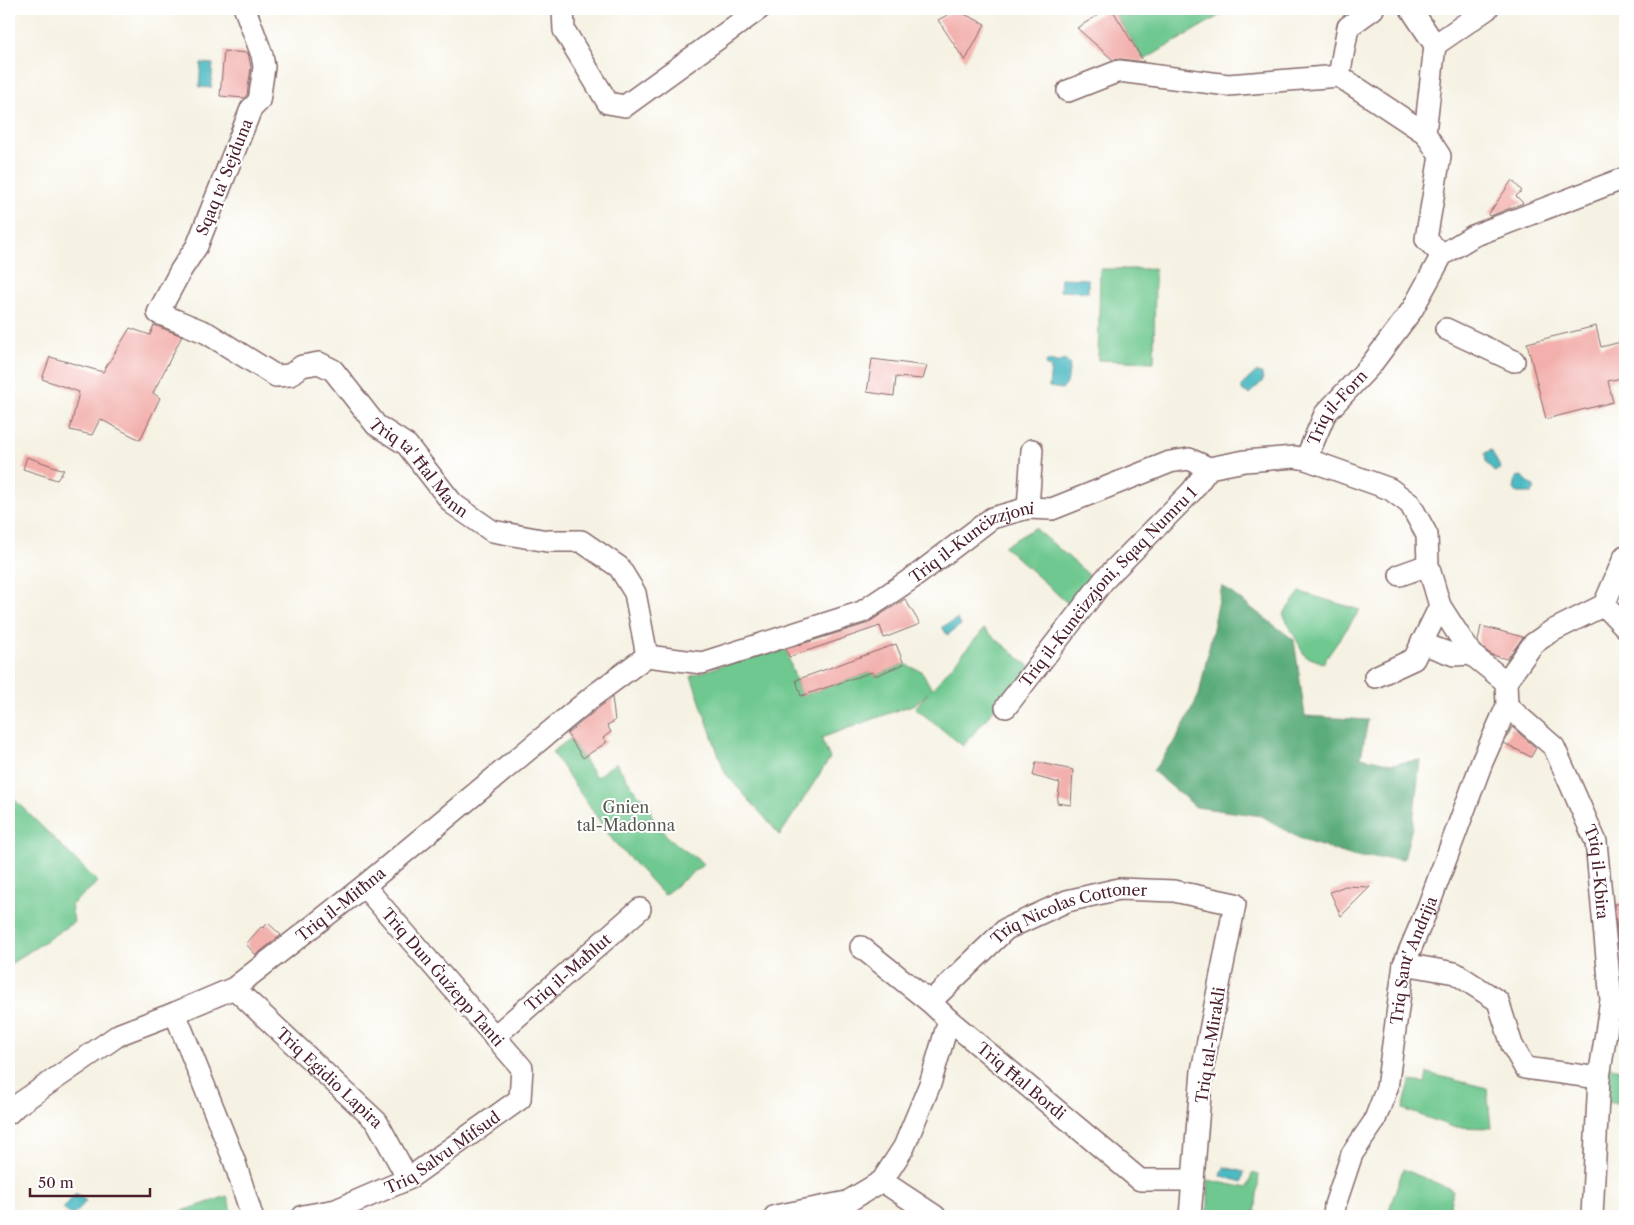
<svg xmlns="http://www.w3.org/2000/svg" width="1634" height="1225" viewBox="0 0 1634 1225" font-family="'Libre Caslon Text',serif">
<style>
.green{fill:#6ec88f;stroke:#5c745d}
.forest{fill:#5aac7a;stroke:#526652}
.water{fill:#4cbac2;stroke:#4b6c76}
.building{fill:#f2afab}
.lines{fill:none;stroke-linecap:round;stroke-linejoin:round}
.minor-casing{stroke:#86696b;stroke-width:24}
.minor{stroke:#fff;stroke-width:21}
.labels{text-anchor:middle;dominant-baseline:central;stroke-width:4;stroke-linejoin:round;paint-order:stroke}
.street-label{font-size:16px;fill:#4a1f2b;stroke:#fff}
.park-label{font-size:16px;fill:#575a4e;stroke:#fff}
</style>
<rect width="100%" height="100%" fill="#fff"/>
<filter id="ink" filterUnits="userSpaceOnUse"><feTurbulence type="fractalNoise" baseFrequency=".02" numOctaves="2"/><feDisplacementMap in="SourceGraphic" scale="10" xChannelSelector="R" yChannelSelector="G"/><feConvolveMatrix kernelMatrix="1 2 1 2 8 2 1 2 1" color-interpolation-filters="sRGB"/></filter>
<filter id="wash" filterUnits="userSpaceOnUse"><feTurbulence type="fractalNoise" baseFrequency=".0096" numOctaves="4" result="noise"/><feDisplacementMap in="SourceGraphic" scale="20" xChannelSelector="R" yChannelSelector="G"/><feGaussianBlur stdDeviation="1.12" result="paint"/><feColorMatrix in="noise" values="0 0 0 0 0 0 0 0 0 0 0 0 0 0 0 0 0 1.4 0 .05"/><feComposite in="paint" operator="in"/></filter>
<g filter="url(#wash)">
<rect width="100%" height="100%" fill="#f5f2e3"/>
<g class="green">
<polygon points="1112,9 1228,9 1229,10 1144,60"/>
<polygon points="1100,269 1155,269 1154,362 1098,360"/>
<polygon points="1035,528 1096,581 1075,610 1004,546"/>
<polygon points="1300,592 1360,610 1323,663 1305,656 1283,614"/>
<polygon points="984,629 1030,667 963,746 915,708 928,693 915,704 821,738 830,758 780,835 725,773 691,676 784,644 801,696 872,672 875,676 904,664 921,671 932,689"/>
<polygon points="570,739 596,777 616,763 638,795 647,799 652,816 669,839 704,864 664,895 614,842 552,752"/>
<polygon points="9,794 98,882 71,905 74,922 9,965"/>
<polygon points="1606,1066 1625,1070 1625,1104 1601,1102"/>
<polygon points="1427,1073 1487,1088 1491,1128 1453,1127 1403,1109 1410,1081 1425,1083"/>
<polygon points="1403,1169 1453,1190 1448,1216 1387,1216"/>
<polygon points="1252,1173 1259,1175 1255,1216 1208,1216 1208,1180 1248,1188"/>
<polygon points="227,1196 233,1216 168,1216 174,1214"/>
</g>
<polygon class="forest" points="1222,586 1294,640 1305,716 1368,720 1361,757 1392,764 1420,760 1413,823 1404,859 1356,857 1302,840 1262,816 1196,807 1153,771 1177,738 1199,695"/>
<g class="water">
<polygon points="201,63 213,64 211,88 199,87"/>
<polygon points="1061,278 1088,279 1088,292 1060,291"/>
<polygon points="1048,360 1056,363 1065,360 1070,365 1067,384 1062,389 1049,387 1051,368 1045,365"/>
<polygon points="1256,372 1262,374 1263,381 1249,394 1243,391 1241,386"/>
<polygon points="1491,450 1501,469 1494,472 1486,462 1485,453"/>
<polygon points="1522,476 1534,487 1534,491 1532,493 1517,493 1514,489 1516,477"/>
<polygon points="957,619 961,625 947,635 942,627"/>
<polygon points="1224,1167 1244,1172 1242,1182 1221,1176"/>
<polygon points="76,1193 86,1201 73,1216 63,1209"/>
</g>
<g id="blocks">
<g class="building">
<polygon points="1108,9 1112,9 1144,62 1121,59 1113,60 1077,28"/>
<polygon points="956,10 985,24 965,61 938,20"/>
<polygon points="224,51 248,53 251,67 247,95 244,98 220,96"/>
<polygon points="1512,180 1522,191 1516,196 1523,203 1490,216 1488,215"/>
<polygon points="154,325 182,336 153,393 160,398 140,440 100,419 92,435 70,430 79,392 42,379 50,357 103,372 130,328 150,335"/>
<polygon points="1596,326 1601,347 1625,341 1625,377 1608,381 1613,402 1546,419 1527,343"/>
<polygon points="872,359 927,366 923,379 896,377 894,396 867,392"/>
<polygon points="27,457 64,470 57,480 23,469"/>
<polygon points="905,599 920,624 884,638 880,626 789,657 786,649 866,624"/>
<polygon points="1481,626 1523,637 1507,659 1492,655 1480,646 1478,641"/>
<polygon points="896,644 904,664 875,676 872,672 801,696 796,680"/>
<polygon points="612,697 615,721 607,725 611,732 603,738 607,742 583,758 567,734"/>
<polygon points="1512,727 1536,748 1531,757 1504,743"/>
<polygon points="1036,762 1073,770 1071,805 1057,803 1060,783 1033,776"/>
<polygon points="1345,886 1370,887 1341,916 1330,892"/>
<polygon points="1625,903 1625,948 1619,948 1614,904"/>
<polygon points="268,923 281,935 256,955 246,944 261,927 263,928"/>
</g>
</g>
</g>
<g filter="url(#ink)">
<use href="#blocks" fill-opacity="0" stroke="#86696b" stroke-width="1"/>
<g class="lines">
<defs>
<g id="minor">
<path id="s1" d="M245,9L262,55L264,67L259,101L251,109L197,246L181,270L158,313L207,333L276,376L290,375L302,366L319,363L333,370L376,425L407,445L453,504L492,531L547,541H581L619,567L635,593L647,656"/>
<polyline points="563,9 564,30 608,103 625,106 759,9"/>
<polyline points="1373,9 1348,27 1339,76 1425,133 1440,156 1426,239 1442,255"/>
<polyline points="1411,9 1435,45 1425,133"/>
<polyline points="1435,45 1487,9"/>
<polyline points="1068,91 1119,71 1228,85 1339,76"/>
<polyline points="1446,329 1514,361"/>
<path id="s2" d="M1306,459L1325,414L1370,366L1412,310L1442,255L1473,236L1625,178"/>
<polyline points="1028,508 1032,450"/>
<polyline points="1400,575 1428,565"/>
<polyline points="1604,605 1625,627"/>
<polyline points="1421,643 1454,655 1471,654"/>
<path id="s3" d="M647,656L702,663L862,612L917,575L992,518L1028,508L1052,509L1170,462L1189,459L1209,468L1245,461L1295,457L1306,459L1390,489L1410,504L1427,535L1428,565L1440,606L1471,654L1506,682"/>
<polyline points="1375,677 1414,659 1440,606"/>
<polyline points="1506,682 1533,644 1550,632 1604,605 1625,556"/>
<path id="s4" d="M1507,706L1554,747L1596,842L1611,1000L1599,1078L1592,1216"/>
<path id="s5" d="M1006,707L1104,580L1192,491L1209,468"/>
<path id="s6" d="M861,947L930,1002L949,1020L1140,1180H1193"/>
<polyline points="1404,964 1455,973 1498,1001 1512,1045 1525,1068 1599,1078"/>
<path id="s7" d="M234,988L377,1122L408,1179"/>
<path id="s8" d="M930,1002L1006,929L1067,901L1119,889L1174,891L1235,904L1202,1071L1190,1216"/>
<polyline points="175,1013 234,1160 252,1216"/>
<path id="s9" d="M494,1037L640,909"/>
<path id="s10" d="M9,1113L16,1106L120,1034L175,1013L234,988L364,886L593,696L647,656"/>
<polyline points="882,1181 935,1216"/>
<path id="s11" d="M303,1216L336,1210L408,1179L520,1099L522,1068L364,886"/>
<polyline points="775,1216 847,1202 882,1181 904,1147 930,1084 949,1020"/>
<path id="s12" d="M1334,1216L1335,1205L1352,1154L1374,1122L1387,1088L1404,964L1428,907L1482,762L1507,706L1506,682"/>
</g>
</defs>
<use href="#minor" class="minor-casing"/>
<use href="#minor" class="minor"/>
</g>
</g>
<g class="labels">
<g class="street-label">
<text transform="translate(224 177) rotate(-68)">Sqaq ta' Sejduna</text>
<text stroke="none"><textPath href="#s2" startOffset="61">Triq il-Forn</textPath></text>
<text stroke="none"><textPath href="#s1" startOffset="659">Triq ta' Ħal Mann</textPath></text>
<text stroke="none"><textPath href="#s3" startOffset="355">Triq il-Kunċizzjoni</textPath></text>
<text stroke="none"><textPath href="#s5" startOffset="158">Triq il-Kunċizzjoni, Sqaq Numru 1</textPath></text>
<text stroke="none"><textPath href="#s4" startOffset="196">Triq il-Kbira</textPath></text>
<text stroke="none"><textPath href="#s10" startOffset="395">Triq il-Mitħna</textPath></text>
<text stroke="none"><textPath href="#s8" startOffset="171">Triq Nicolas Cottoner</textPath></text>
<text stroke="none"><textPath href="#s12" startOffset="271">Triq Sant' Andrija</textPath></text>
<text stroke="none"><textPath href="#s9" startOffset="98">Triq il-Maħlut</textPath></text>
<text transform="translate(443 977) rotate(49)">Triq Dun Ġużepp Tanti</text>
<text transform="translate(1210 1045) rotate(-81)">Triq tal-Mirakli</text>
<text stroke="none"><textPath href="#s7" startOffset="131">Triq Egidio Lapira</textPath></text>
<text stroke="none"><textPath href="#s6" startOffset="209">Triq Ħal Bordi</textPath></text>
<text stroke="none"><textPath href="#s11" startOffset="155">Triq Salvu Mifsud</textPath></text>
</g>
<g class="park-label">
<text x="626" y="807">Gnien<tspan x="626" dy="18">tal-Madonna</tspan></text>
</g>
</g>
<rect width="1634" height="1225" fill="none" stroke="#fff" stroke-width="30"/>
<path d="M30 1188v8h120v-8" fill="none" stroke="#4a1f2b" stroke-width="2.5"/>
<text x="38" y="1188" font-size="15" fill="#4a1f2b" stroke="#ffffff" stroke-width="4" paint-order="stroke">50 m</text>
</svg>
